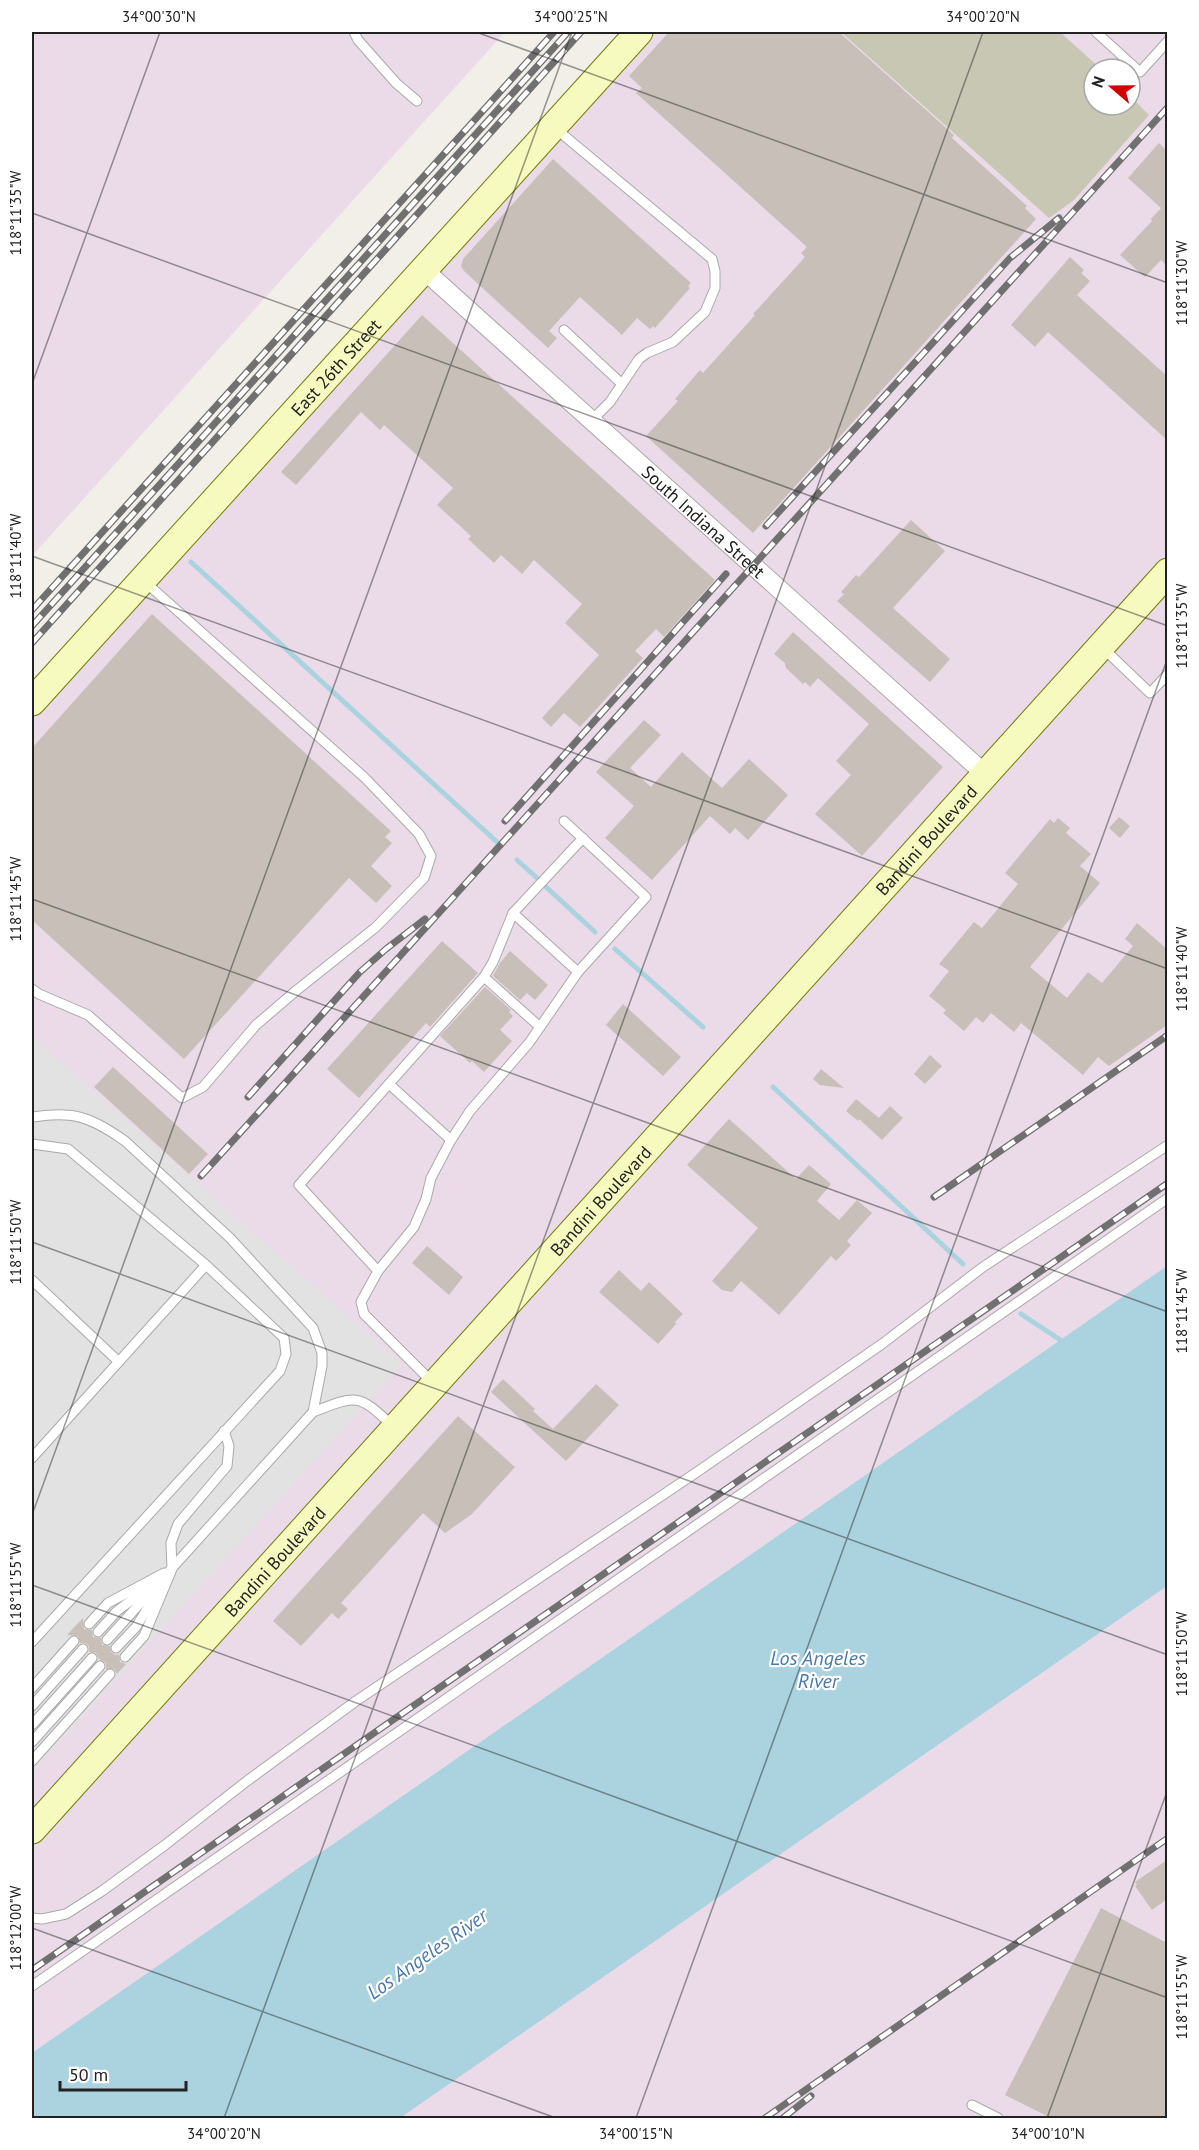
<svg xmlns="http://www.w3.org/2000/svg" width="1199" height="2150" viewBox="0 0 1199 2150" font-family="'PT Sans',sans-serif">
<style>
.industrial{fill:#ebdbe8;fill-rule:evenodd}
.construction{fill:#c7c7b4}
.parking{fill:#e2e2e2}
.water{fill:#aad3df}
.lines{fill:none;stroke-linecap:round;stroke-linejoin:round}
.stream{stroke:#aad3df;stroke-width:5}
.building{fill:#c7bfb8}
.lane-casing{stroke:#a9a9a9;stroke-width:11}
.street-casing{stroke:#a9a9a9;stroke-width:20}
.secondary-casing{stroke:#707d05;stroke-width:29}
.lane{stroke:#fff;stroke-width:9}
.street{stroke:#fff;stroke-width:18}
.secondary{stroke:#f7fabf;stroke-width:27}
.rail-casing{stroke:#707070;stroke-width:7}
.rail{stroke:#fff;stroke-width:4.5;stroke-dasharray:14;stroke-linecap:butt}
.ticks{fill:none;stroke:#222;stroke-width:1.5;stroke-opacity:0.45}
.labels{text-anchor:middle;dominant-baseline:central;stroke-width:4.5;stroke-linejoin:round;paint-order:stroke}
.street-label{font-size:18px;fill:#222;stroke:#fff}
.water-label{font-size:20px;font-style:italic;fill:#4a7aab;stroke:#fff}
.neatline{fill:none;stroke:#222;stroke-width:2}
.ticks-label{font-size:15px;text-anchor:middle;fill:#222}
</style>
<rect width="100%" height="100%" fill="#f2efe9"/>
<g class="industrial">
<polygon points="32,32 505,32 32,556"/>
<path d="M639,32H1167V2118H32V710ZM1094,69H1130V105H1094Z"/>
</g>
<polygon class="construction" points="841,32 1060,32 1101,69 1094,69 1094,105 1130,105 1130,96 1149,115 1074,200 1049,218"/>
<polygon class="parking" points="32,1037 402,1364 32,1772"/>
<polygon class="water" points="1167,1266 1167,1586 400,2118 32,2118 32,2053"/>
<g class="lines">
<g class="stream">
<polyline points="191,562 497,842"/>
<polyline points="517,860 537,878"/>
<polyline points="545,886 595,932"/>
<polyline points="615,949 703,1027"/>
<polyline points="773,1087 963,1264"/>
<polyline points="1021,1314 1065,1343"/>
</g>
</g>
<g class="building">
<polygon points="669,32 839,32 954,135 952,138 1027,206 1025,208 1036,219 753,533 646,436 678,401 675,399 700,370 703,373 755,315 753,314 805,257 801,253 807,247 636,93 642,88 629,76"/>
<polygon points="1159,143 1167,151 1167,266 1161,260 1145,277 1120,255 1152,221 1151,219 1161,208 1128,178"/>
<polygon points="553,159 691,283 688,286 690,288 655,328 653,326 650,329 637,318 622,335 580,297 549,331 557,338 548,348 464,271 461,266 463,259"/>
<polygon points="1070,257 1084,270 1081,273 1090,281 1077,295 1167,376 1167,440 1048,332 1035,347 1011,325"/>
<polygon points="422,315 715,580 664,637 656,629 635,651 643,658 580,727 564,713 551,727 542,718 599,655 565,623 582,604 534,560 522,574 501,555 494,563 468,539 471,536 437,505 453,488 384,425 380,430 361,412 296,485 281,472"/>
<polygon points="911,520 945,551 893,608 950,659 930,682 837,601 844,594 841,592 856,575 859,577"/>
<polygon points="152,614 391,831 385,837 392,843 371,866 392,886 376,903 349,878 184,1059 32,920 32,748"/>
<polygon points="793,632 943,767 862,856 815,814 851,775 836,761 869,724 818,678 810,687 805,682 803,684 786,668 785,663 774,654"/>
<polygon points="644,720 661,735 630,768 651,787 682,752 722,788 749,759 788,795 748,840 735,828 730,834 710,816 652,880 605,838 634,806 596,772"/>
<polygon points="1119,817 1130,826 1120,838 1109,828"/>
<polygon points="1058,818 1070,828 1066,833 1091,854 1080,866 1100,883 1030,967 1067,998 1088,972 1102,983 1133,946 1125,939 1137,923 1167,949 1167,1025 1109,1066 1098,1057 1083,1075 1021,1023 1014,1032 991,1013 983,1023 976,1017 964,1031 943,1013 946,1010 929,996 949,971 939,964 974,922 982,928 1018,884 1005,873 1050,819 1054,823"/>
<polygon points="442,941 478,973 430,1027 426,1023 359,1098 327,1069"/>
<polygon points="510,951 548,985 535,1000 527,993 520,1000 493,976 500,963"/>
<polygon points="485,987 511,1010 509,1012 513,1016 500,1030 512,1041 484,1072 472,1061 470,1063 440,1036"/>
<polygon points="623,1004 681,1057 663,1076 606,1025"/>
<polygon points="930,1055 942,1066 925,1084 914,1074"/>
<polygon points="113,1067 208,1154 189,1174 94,1087"/>
<polygon points="821,1069 844,1088 820,1085 813,1079"/>
<polygon points="856,1099 879,1118 890,1106 903,1118 882,1140 859,1119 858,1121 846,1111"/>
<polygon points="729,1119 796,1179 809,1165 831,1184 817,1201 839,1220 857,1200 872,1213 847,1241 851,1245 836,1261 831,1256 779,1315 741,1281 732,1292 722,1290 712,1281 758,1228 687,1165"/>
<polygon points="427,1246 463,1277 449,1295 412,1263"/>
<polygon points="619,1270 641,1291 649,1282 683,1314 675,1322 676,1324 658,1344 599,1292"/>
<polygon points="503,1379 535,1409 533,1411 553,1429 596,1384 619,1405 566,1461 491,1392"/>
<polygon points="458,1416 515,1467 472,1514 445,1533 423,1513 341,1603 348,1609 338,1619 332,1613 301,1646 273,1621"/>
<polygon points="83,1618 84,1629 92,1630 93,1637 101,1638 102,1645 110,1646 111,1652 115,1655 119,1654 120,1662 126,1664 117,1674 114,1669 106,1669 106,1663 99,1659 96,1653 89,1652 89,1646 85,1643 80,1643 78,1636 67,1635"/>
<polygon points="1167,1860 1167,1899 1152,1910 1135,1886 1137,1885 1135,1882"/>
<polygon points="1101,1908 1167,1943 1167,2118 1051,2118 1005,2095"/>
</g>
<g class="lines">
<defs>
<g id="lane">
<polyline points="354,32 358,40 396,83 417,101"/>
<polyline points="1096,32 1140,72 1168,41"/>
<polyline points="555,128 712,259 715,271 715,288 705,312 673,342 647,353 639,359 610,402 592,420"/>
<polyline points="564,330 622,384"/>
<polyline points="1103,648 1150,693 1168,674"/>
<polyline points="513,913 578,972"/>
<polyline points="484,977 540,1027"/>
<polyline points="32,989 39,994 88,1015 182,1098 203,1087 256,1025 297,990 376,927 424,878 431,856 419,834 365,778 144,581"/>
<polyline points="389,1084 451,1140"/>
<path d="M32,1117C42,1116 54,1114 65,1115C86,1115 108,1129 125,1141L230,1238L313,1328L322,1353V1366L313,1412"/>
<polyline points="32,1144 68,1149 206,1265 284,1338 286,1354 280,1371 32,1642"/>
<polyline points="378,1271 299,1185 484,977 493,962 513,913 583,838"/>
<polyline points="32,1280 119,1362"/>
<polyline points="432,1382 364,1314 361,1302 378,1271 414,1227 426,1199 431,1178 451,1140 470,1111 529,1043 578,972 646,897 564,821"/>
<polyline points="32,1458 206,1265"/>
<polyline points="89,1624 108,1603 164,1573"/>
<polyline points="98,1632 117,1611 149,1587"/>
<path d="M107,1640L313,1412C359,1394 358,1394 394,1427"/>
<polyline points="116,1648 136,1627 158,1591"/>
<polyline points="125,1657 144,1636 172,1569 171,1543 178,1524 227,1466 229,1446 224,1431"/>
<polyline points="32,1688 74,1641"/>
<polyline points="32,1706 83,1649"/>
<polyline points="32,1725 92,1658"/>
<polyline points="32,1742 100,1666"/>
<polyline points="32,1761 110,1674"/>
<polyline points="32,1918 42,1919 66,1914 102,1891 165,1845 247,1781 356,1701 697,1472 882,1344 983,1267 1168,1145"/>
<polyline points="32,1986 1168,1198"/>
<polyline points="972,2105 998,2118"/>
</g>
<g id="street">
<path id="s1" d="M424,270L985,774"/>
</g>
<g id="secondary">
<path id="s2" d="M32,702L639,32"/>
<path id="s3" d="M32,1830L1168,572"/>
</g>
</defs>
<use href="#lane" class="lane-casing"/>
<use href="#street" class="street-casing"/>
<use href="#secondary" class="secondary-casing"/>
<use href="#lane" class="lane"/>
<use href="#street" class="street"/>
<use href="#secondary" class="secondary"/>
<defs>
<g id="rail">
<polyline points="766,526 1010,258 1059,218"/>
<polyline points="32,610 554,32"/>
<polyline points="32,626 568,32"/>
<polyline points="32,643 581,32"/>
<polyline points="505,821 726,574"/>
<polyline points="248,1097 360,972 386,949 425,919"/>
<polyline points="201,1176 1168,107"/>
<polyline points="934,1197 1168,1035"/>
<polyline points="32,1970 1168,1183"/>
<polyline points="765,2118 1168,1838"/>
<polyline points="783,2118 811,2096"/>
</g>
</defs>
<use href="#rail" class="rail-casing"/>
<use href="#rail" class="rail"/>
</g>
<path class="ticks" d="M476,32L1168,283M32,213L1168,626M32,384L160,32M32,556L1168,969M32,899L1168,1312M32,1242L1168,1655M32,1515L572,32M32,1585L1168,1998M32,1928L556,2118M224,2118L983,32M636,2118L1168,657M1047,2118L1168,1789"/>
<g class="labels">
<g class="street-label">
<text stroke="none"><textPath href="#s2" startOffset="452">East 26th Street</textPath></text>
<text stroke="none"><textPath href="#s1" startOffset="376">South Indiana Street</textPath></text>
<text stroke="none"><textPath href="#s3" startOffset="1334">Bandini Boulevard</textPath></text>
<text stroke="none"><textPath href="#s3" startOffset="848">Bandini Boulevard</textPath></text>
<text stroke="none"><textPath href="#s3" startOffset="362">Bandini Boulevard</textPath></text>
</g>
<g class="water-label">
<text x="818" y="1658">Los Angeles<tspan x="818" dy="23">River</tspan></text>
<text transform="translate(427 1954) rotate(-35)">Los Angeles River</text>
</g>
</g>
<rect width="1199" height="2150" fill="none" stroke="#ffffff" stroke-width="66"/>
<g transform="translate(1112 87) rotate(290)"><circle r="28" fill="#ffffff" stroke="#a7a7a7" stroke-width="1.5"/>
<path d="M0-4.5L10 22L0 15L-10 22Z" fill="#d40000"/>
<text y="-9" font-size="16" font-weight="bold" text-anchor="middle" fill="#222222">N</text>
</g>
<path d="M60 2081v9h126v-9" fill="none" stroke="#222222" stroke-width="3"/>
<text x="69" y="2081" font-size="18" fill="#222222" stroke="#ffffff" stroke-width="4.5" paint-order="stroke">50 m</text>
<rect x="33" y="33" width="1133" height="2084" class="neatline"/>
<g class="ticks-label">
<text x="159" y="22">34°00'30"N</text>
<text x="571" y="22">34°00'25"N</text>
<text x="983" y="22">34°00'20"N</text>
<text transform="translate(16 213) rotate(-90)" y="5">118°11'35"W</text>
<text transform="translate(1182 283) rotate(-90)" y="5">118°11'30"W</text>
<text transform="translate(16 556) rotate(-90)" y="5">118°11'40"W</text>
<text transform="translate(1182 626) rotate(-90)" y="5">118°11'35"W</text>
<text transform="translate(16 899) rotate(-90)" y="5">118°11'45"W</text>
<text transform="translate(1182 969) rotate(-90)" y="5">118°11'40"W</text>
<text transform="translate(16 1242) rotate(-90)" y="5">118°11'50"W</text>
<text transform="translate(1182 1311) rotate(-90)" y="5">118°11'45"W</text>
<text transform="translate(16 1585) rotate(-90)" y="5">118°11'55"W</text>
<text transform="translate(1182 1654) rotate(-90)" y="5">118°11'50"W</text>
<text transform="translate(16 1928) rotate(-90)" y="5">118°12'00"W</text>
<text transform="translate(1182 1997) rotate(-90)" y="5">118°11'55"W</text>
<text x="224" y="2139">34°00'20"N</text>
<text x="636" y="2139">34°00'15"N</text>
<text x="1048" y="2139">34°00'10"N</text>
</g>
</svg>
